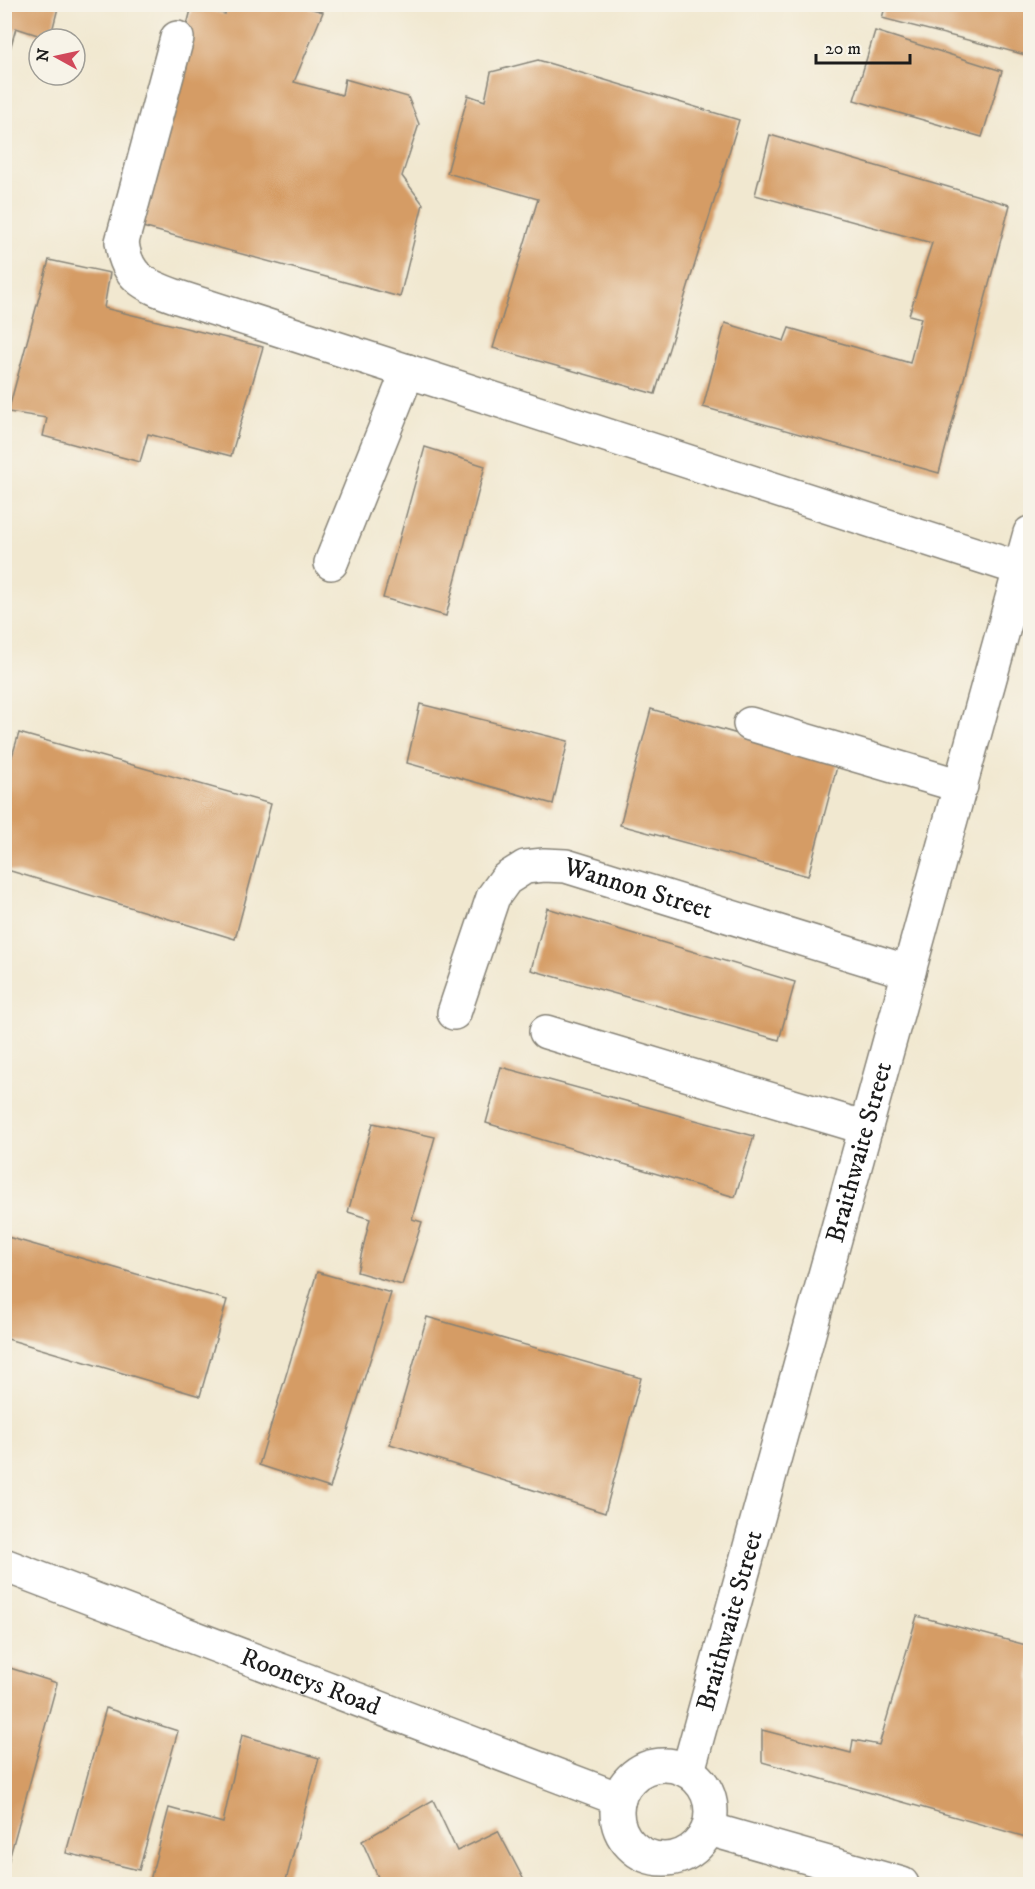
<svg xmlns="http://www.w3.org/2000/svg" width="1035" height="1889" viewBox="0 0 1035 1889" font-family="'IM FELL DW Pica',serif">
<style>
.building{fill:#d59c65}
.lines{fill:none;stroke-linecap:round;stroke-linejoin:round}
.minor-casing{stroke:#868276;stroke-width:36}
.minor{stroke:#fff;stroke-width:33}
.labels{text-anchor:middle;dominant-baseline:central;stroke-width:4.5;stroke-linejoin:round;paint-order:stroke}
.street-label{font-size:26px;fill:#1c1c1c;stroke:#f7f3e8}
</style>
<rect width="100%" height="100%" fill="#f7f3e8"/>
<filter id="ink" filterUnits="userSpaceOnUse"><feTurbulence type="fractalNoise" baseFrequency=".0167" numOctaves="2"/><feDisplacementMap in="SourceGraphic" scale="12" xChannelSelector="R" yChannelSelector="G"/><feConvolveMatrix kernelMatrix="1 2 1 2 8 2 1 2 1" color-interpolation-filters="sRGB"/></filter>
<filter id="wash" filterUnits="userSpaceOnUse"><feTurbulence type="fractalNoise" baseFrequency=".008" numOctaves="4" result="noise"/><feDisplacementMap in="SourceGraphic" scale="24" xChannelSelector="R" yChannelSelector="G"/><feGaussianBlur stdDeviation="1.35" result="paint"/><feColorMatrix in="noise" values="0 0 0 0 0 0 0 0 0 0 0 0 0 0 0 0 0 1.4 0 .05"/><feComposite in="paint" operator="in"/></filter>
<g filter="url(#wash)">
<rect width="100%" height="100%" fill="#f1e8d0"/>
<g id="blocks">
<g class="building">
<polygon points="4,4 59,4 50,39 16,28 5,67"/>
<polygon points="227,4 295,4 323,12 294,82 342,95 345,79 408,97 419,124 402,176 423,204 400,297 135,225 192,6 225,14"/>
<polygon points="886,4 1030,4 1030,56 882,18"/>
<polygon points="875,31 1002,71 982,137 854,100"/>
<polygon points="538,60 739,120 655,394 493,348 538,199 447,173 468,95 485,101 491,72"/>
<polygon points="770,135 1010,205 939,473 703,407 725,323 784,341 789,328 910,363 921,318 909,315 932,243 755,195"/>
<polygon points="49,260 110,273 104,308 263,347 231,456 148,434 140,462 43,436 47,418 8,412"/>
<polygon points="425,447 485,466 446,616 383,598"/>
<polygon points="420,704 568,741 553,804 407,763"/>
<polygon points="651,709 838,763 808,876 620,825"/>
<polygon points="19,733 271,804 235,939 4,869 4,783"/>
<polygon points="547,908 795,982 779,1040 531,970"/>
<polygon points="501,1067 754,1136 735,1197 486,1123"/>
<polygon points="373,1123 435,1137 412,1219 422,1222 402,1285 357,1272 370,1219 348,1212"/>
<polygon points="4,1236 227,1300 200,1396 4,1338"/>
<polygon points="317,1272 391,1293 330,1488 259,1465"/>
<polygon points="427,1317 641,1378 605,1513 390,1444"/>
<polygon points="917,1616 1030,1646 1030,1820 1026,1837 762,1762 762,1730 851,1753 853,1740 879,1745"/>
<polygon points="4,1666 57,1683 5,1874 4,1874"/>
<polygon points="106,1708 178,1731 139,1870 66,1853"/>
<polygon points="242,1735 319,1758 285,1884 149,1884 169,1808 223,1823"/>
<polygon points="433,1800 457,1851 498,1831 526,1884 381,1884 362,1841"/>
</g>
</g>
</g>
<g filter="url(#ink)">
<use href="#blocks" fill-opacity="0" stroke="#868276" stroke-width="1.5"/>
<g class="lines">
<defs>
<g id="minor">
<path d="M177,38L122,242C126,277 144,285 175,296L1021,569"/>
<polyline points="331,563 408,371"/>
<polyline points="750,724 961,786"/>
<path id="s1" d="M454,1013L493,897L506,879L525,867L544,865L566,866L909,972"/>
<polyline points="546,1032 866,1128"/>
<path id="s2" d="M4,1565L619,1799"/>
<circle cx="664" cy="1812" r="47"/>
<path id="s3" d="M688,1771L1030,533"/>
<polyline points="709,1829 902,1884"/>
</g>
</defs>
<use href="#minor" class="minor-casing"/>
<use href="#minor" class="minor"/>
</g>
</g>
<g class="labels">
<g class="street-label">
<text stroke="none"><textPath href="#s1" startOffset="284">Wannon Street</textPath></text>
<text stroke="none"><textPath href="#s3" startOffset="642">Braithwaite Street</textPath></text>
<text stroke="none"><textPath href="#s3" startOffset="156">Braithwaite Street</textPath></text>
<text stroke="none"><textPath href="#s2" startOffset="328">Rooneys Road</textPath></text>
</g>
</g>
<rect width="1035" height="1889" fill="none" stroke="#f7f3e8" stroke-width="24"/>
<g transform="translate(57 57) rotate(278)"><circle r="28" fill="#f7f3e8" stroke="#9f9d96" stroke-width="1.5"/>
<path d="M0-4.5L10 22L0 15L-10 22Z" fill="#d1495b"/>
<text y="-9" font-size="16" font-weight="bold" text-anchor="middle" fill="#1c1c1c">N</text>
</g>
<path d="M816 54v9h94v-9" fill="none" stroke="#1c1c1c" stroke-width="3"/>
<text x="825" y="54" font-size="18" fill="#1c1c1c" stroke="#f7f3e8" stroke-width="4.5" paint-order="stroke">20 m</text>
</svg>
